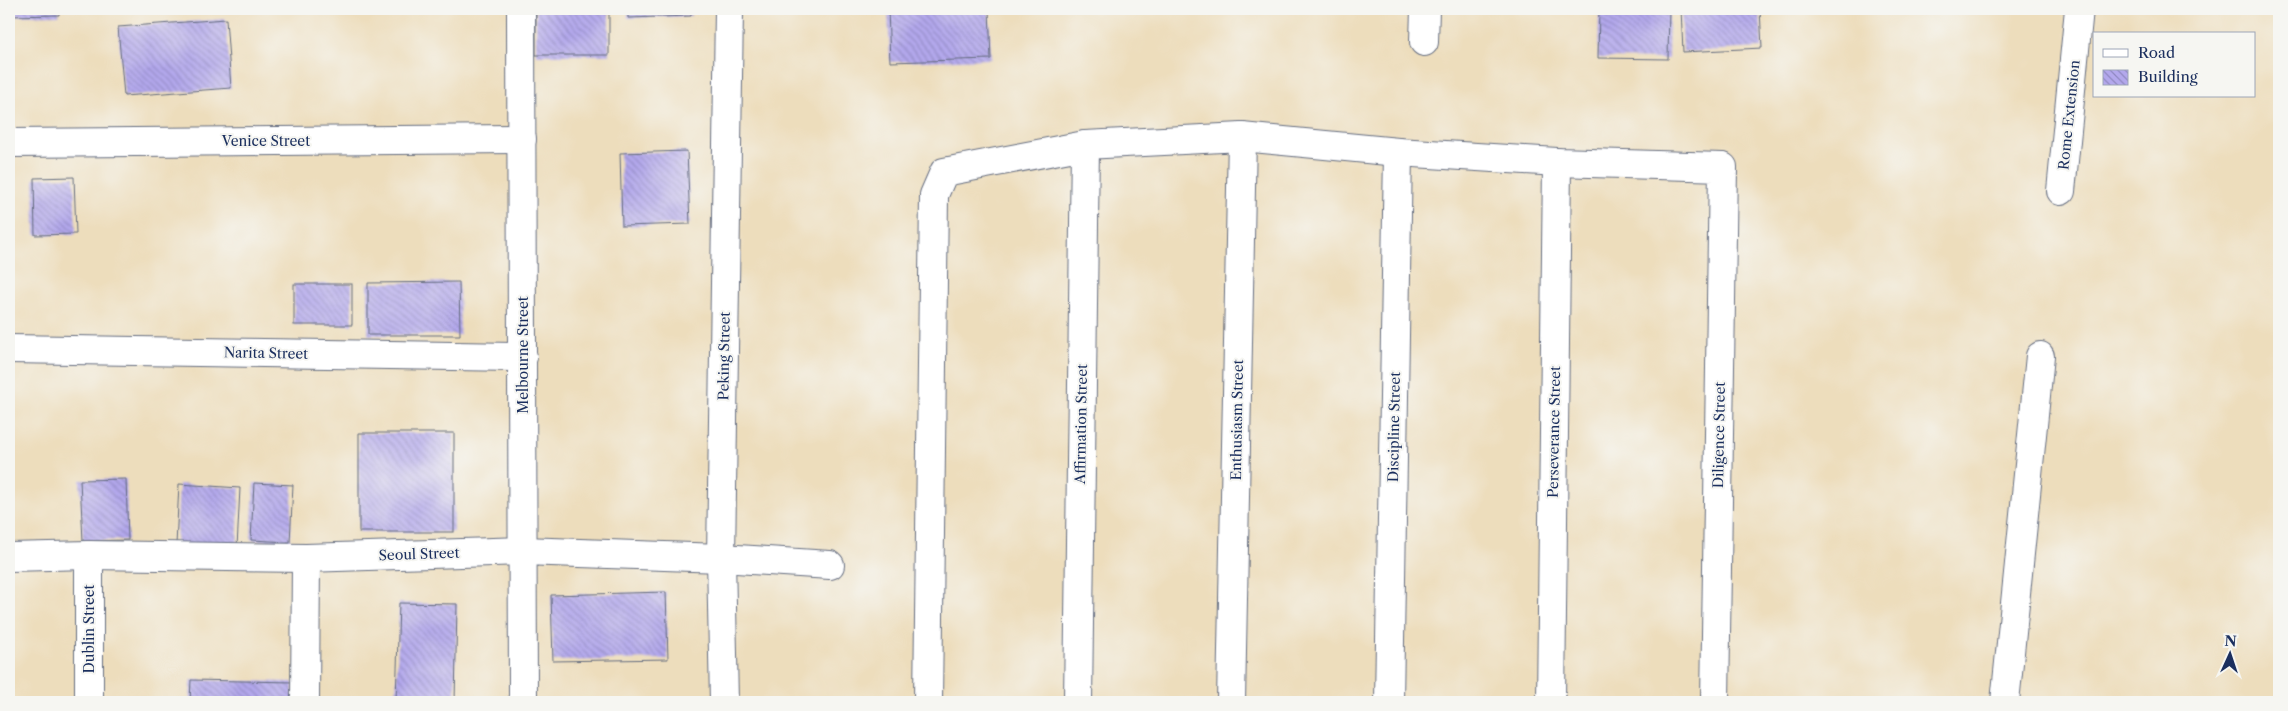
<svg xmlns="http://www.w3.org/2000/svg" width="2288" height="711" viewBox="0 0 2288 711" font-family="'Libre Caslon Text',serif">
<style>
.building{fill:url(#building-back-hatch)}
.lines{fill:none;stroke-linecap:round;stroke-linejoin:round}
.street-casing{stroke:#646c7f;stroke-width:30}
.street{stroke:#fff;stroke-width:28}
.labels{text-anchor:middle;dominant-baseline:central;stroke-width:4;stroke-linejoin:round;paint-order:stroke}
.street-label{font-size:14px;fill:#1b2f5e;stroke:#f6f6f2}
</style>
<defs>
<pattern id="building-back-hatch" width="6" height="6" patternUnits="userSpaceOnUse" patternTransform="scale(1.25)"><rect width="6" height="6" fill="#b3a8ec"/><path d="M-1 5l2 2M0 0l6 6M5-1l2 2" fill="none" stroke="#9189c2"/></pattern>
</defs>
<rect width="100%" height="100%" fill="#f6f6f2"/>
<filter id="ink" filterUnits="userSpaceOnUse"><feTurbulence type="fractalNoise" baseFrequency=".02" numOctaves="2"/><feDisplacementMap in="SourceGraphic" scale="10" xChannelSelector="R" yChannelSelector="G"/><feConvolveMatrix kernelMatrix="1 2 1 2 8 2 1 2 1" color-interpolation-filters="sRGB"/></filter>
<filter id="wash" filterUnits="userSpaceOnUse"><feTurbulence type="fractalNoise" baseFrequency=".0096" numOctaves="4" result="noise"/><feDisplacementMap in="SourceGraphic" scale="20" xChannelSelector="R" yChannelSelector="G"/><feGaussianBlur stdDeviation="1.12" result="paint"/><feColorMatrix in="noise" values="0 0 0 0 0 0 0 0 0 0 0 0 0 0 0 0 0 1.4 0 .05"/><feComposite in="paint" operator="in"/></filter>
<g filter="url(#wash)">
<rect width="100%" height="100%" fill="#edddbc"/>
<g id="blocks">
<g class="building">
<polygon points="9,9 59,9 59,15 9,16"/>
<rect x="536" y="9" width="73" height="46"/>
<polygon points="628,9 691,9 691,16 628,18"/>
<polygon points="888,9 989,9 991,59 890,62"/>
<polygon points="1599,9 1669,9 1668,59 1598,58"/>
<polygon points="1681,9 1760,9 1762,48 1683,52"/>
<polygon points="226,19 231,88 124,96 118,27"/>
<polygon points="687,151 690,224 622,226 620,153"/>
<polygon points="74,177 76,234 35,235 34,178"/>
<polygon points="459,282 460,335 368,335 368,283"/>
<rect x="294" y="284" width="58" height="41"/>
<rect x="359" y="433" width="95" height="99"/>
<polygon points="126,479 128,540 83,541 80,480"/>
<polygon points="254,483 293,485 290,542 251,540"/>
<polygon points="179,484 240,488 237,548 176,545"/>
<polygon points="666,592 668,659 553,661 551,595"/>
<polygon points="399,603 457,604 455,702 396,702"/>
<polygon points="191,680 293,682 293,702 190,702"/>
</g>
</g>
</g>
<g filter="url(#ink)">
<use href="#blocks" fill-opacity="0" stroke="#646c7f" stroke-width="1"/>
<g class="lines">
<defs>
<g id="street">
<polyline points="521,9 523,702"/>
<polyline points="1424,42 1425,9"/>
<polyline points="9,143 522,139"/>
<polyline points="2061,191 2079,9"/>
<polyline points="9,349 523,357"/>
<polyline points="9,557 89,555 306,558 523,551 721,558 830,565"/>
<polyline points="89,702 89,555"/>
<polyline points="305,702 306,558"/>
<polyline points="724,702 721,558 729,9"/>
<polyline points="928,702 934,195 944,172 1085,145 1242,137 1398,152 1557,162 1723,167 1715,702"/>
<polyline points="1078,702 1085,145"/>
<polyline points="1231,702 1242,137"/>
<polyline points="1389,702 1398,152"/>
<polyline points="1551,702 1557,162"/>
<polyline points="2005,702 2040,356"/>
</g>
</defs>
<use href="#street" class="street-casing"/>
<use href="#street" class="street"/>
</g>
</g>
<g class="labels">
<g class="street-label">
<text transform="translate(2069 115) rotate(-84)">Rome Extension</text>
<text x="266" y="141">Venice Street</text>
<text transform="translate(266 353) rotate(1)">Narita Street</text>
<text transform="translate(523 355) rotate(-90)">Melbourne Street</text>
<text transform="translate(724 356) rotate(-89)">Peking Street</text>
<text transform="translate(1237 420) rotate(-89)">Enthusiasm Street</text>
<text transform="translate(1081 424) rotate(-89)">Affirmation Street</text>
<text transform="translate(1394 427) rotate(-89)">Discipline Street</text>
<text transform="translate(1554 432) rotate(-89)">Perseverance Street</text>
<text transform="translate(1719 435) rotate(-89)">Diligence Street</text>
<text transform="translate(419 554) rotate(-2)">Seoul Street</text>
<text transform="translate(89 629) rotate(-90)">Dublin Street</text>
</g>
</g>
<rect width="2288" height="711" fill="none" stroke="#f6f6f2" stroke-width="30"/>
<rect x="2093" y="32" width="162" height="65" fill="#f6f6f2" stroke="#9ea6b7"/>
<rect x="2103" y="49" width="25" height="8" fill="#ffffff" stroke="#9ea6b7"/>
<text x="2138" y="58" font-size="15" fill="#1b2f5e">Road</text>
<rect x="2103" y="70" width="25" height="15" fill="url(#building-back-hatch)" stroke="#9ea6b7"/>
<text x="2138" y="82" font-size="15" fill="#1b2f5e">Building</text>
<g transform="translate(2230 654) rotate(3)" stroke="#f6f6f2" stroke-width="4" paint-order="stroke">
<path d="M0-4L9 19L0 12L-9 19Z" fill="#1b2f5e"/>
<text y="-8" font-size="14" font-weight="bold" text-anchor="middle" fill="#1b2f5e">N</text>
</g>
</svg>
